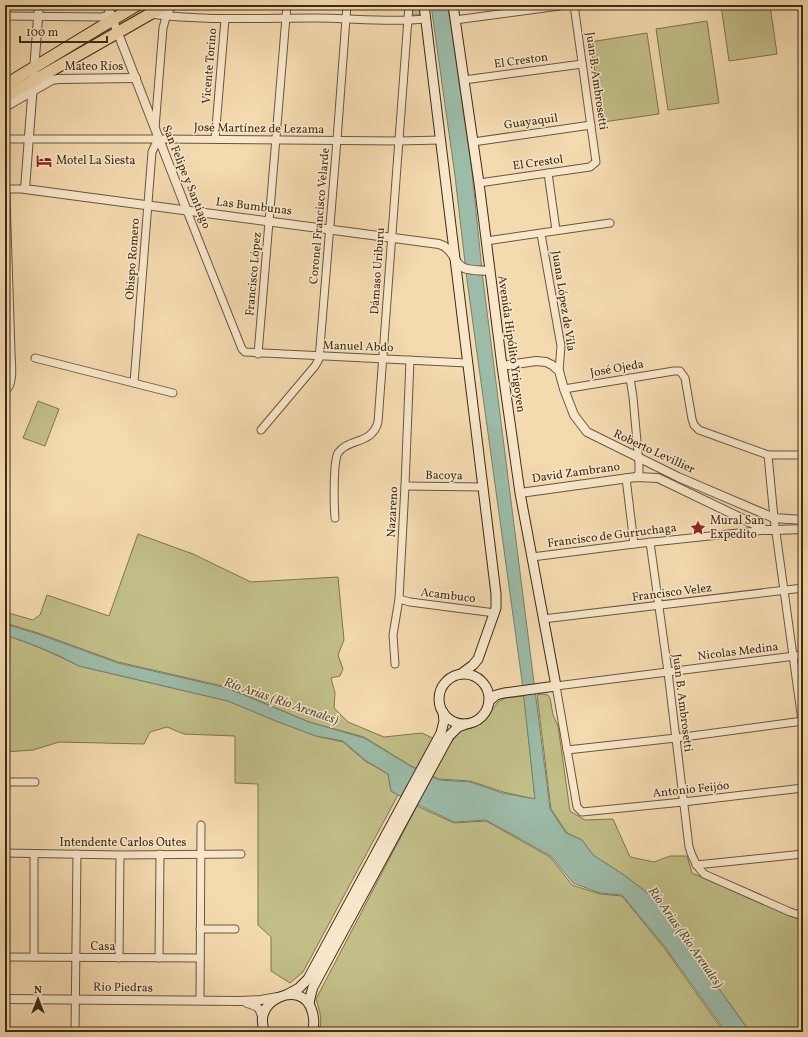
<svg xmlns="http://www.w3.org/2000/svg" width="808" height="1037" viewBox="0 0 808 1037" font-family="Vollkorn,serif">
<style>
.green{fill:#c1be87;stroke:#80744e}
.water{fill:#9cbba8;stroke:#76816e}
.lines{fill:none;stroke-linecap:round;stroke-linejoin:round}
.minor-casing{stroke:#6c563c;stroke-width:9}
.tertiary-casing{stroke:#6c563c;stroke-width:10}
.secondary-casing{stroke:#3e2a16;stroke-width:11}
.trunk-casing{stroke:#3e2a16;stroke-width:13}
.minor{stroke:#f8e7cb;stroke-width:7}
.tertiary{stroke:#f8e7cb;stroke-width:8}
.secondary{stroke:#f8e7cb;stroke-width:9}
.trunk{stroke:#f4daaf;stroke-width:11}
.labels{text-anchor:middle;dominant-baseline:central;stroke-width:3;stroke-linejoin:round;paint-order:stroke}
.street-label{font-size:12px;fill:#3e2a16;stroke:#f8e7cb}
.poi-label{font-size:12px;fill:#3e2a16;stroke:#f8e7cb;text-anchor:start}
.water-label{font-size:13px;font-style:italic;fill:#564e3a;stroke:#f8e7cb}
</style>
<rect width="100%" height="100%" fill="#f4daaf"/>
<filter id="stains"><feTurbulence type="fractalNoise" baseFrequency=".005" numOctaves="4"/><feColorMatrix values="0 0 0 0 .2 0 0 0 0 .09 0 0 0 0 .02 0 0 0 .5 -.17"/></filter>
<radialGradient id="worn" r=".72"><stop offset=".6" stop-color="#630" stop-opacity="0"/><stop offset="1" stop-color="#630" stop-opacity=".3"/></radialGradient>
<g class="green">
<polygon points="142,5 160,5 120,27 117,20"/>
<polygon points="414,5 420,5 421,15 412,15"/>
<polygon points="721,5 770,5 777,54 729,61"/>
<polygon points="707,21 719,103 668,110 656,29"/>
<polygon points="110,27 111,28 111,31 39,72 39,70"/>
<polygon points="647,33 659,114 603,122 590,42"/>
<polygon points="38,401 59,409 45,446 23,438"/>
<polygon points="138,534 193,554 251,582 338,577 344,640 338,655 343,669 340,676 331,678 335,693 334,708 348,722 384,737 422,733 449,746 457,734 461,730 481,724 498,702 505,698 524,696 535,799 503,792 470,781 439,779 411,766 364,737 309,722 227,687 118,662 38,633 5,623 5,612 33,620 40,615 47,595 109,616"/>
<path d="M5,635C30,643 55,654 79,666L228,701L276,721L316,736L343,742L365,761L388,774L391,791L398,795L303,972L290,983L271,971V937L258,925V784L235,783V736L184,734L167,727L150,732L144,744L59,742L33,750L5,752Z"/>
<polygon points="543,694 548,695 550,698 553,715 558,726 570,811 585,820 613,819 630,857 654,862 670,856 687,856 692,873 803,921 803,1032 750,1032 699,961 663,905 624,875 593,855 582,840 567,833 551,809 537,695"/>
<path d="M417,806L454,823L486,821L550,857L572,885L600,894L622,896L665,949L724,1032H318C324,1021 319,1010 316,999Z"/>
</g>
<path class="water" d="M431,5H447L450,20L472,172L483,280L550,809L566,833L582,840L593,855L624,875L663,905L699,961L750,1032H726L665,947L622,895L600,893L573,883L551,856L486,820L454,822L398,795L391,791L388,774L365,760L343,741L316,736L276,721L228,701L79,666C55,653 30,643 5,635V624L38,634L118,663L227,688L309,722L364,738L412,767L439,780L470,782L502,793L535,799L522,681L467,280L455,176Z"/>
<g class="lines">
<defs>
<g id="minor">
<path d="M150,14C205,21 260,18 315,18C352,18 389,23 425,19"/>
<polyline points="5,16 102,17 111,14"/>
<polyline points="455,20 567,5"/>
<polyline points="464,80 582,64"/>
<polyline points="155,128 163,28 166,17 172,5"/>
<polyline points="5,139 158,139 399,141 441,140"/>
<polyline points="215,139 225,19"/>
<polyline points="473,142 591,125"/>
<path d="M5,166L11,352C11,363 15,384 5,391"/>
<polyline points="548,173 556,230"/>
<polyline points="479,183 590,167 596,162 574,5"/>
<polyline points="5,189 25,189"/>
<polyline points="187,211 242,349 245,352 467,363"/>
<polyline points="541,234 561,346 559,371"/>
<polyline points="486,241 610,223"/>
<polyline points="258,354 287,5"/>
<polyline points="35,358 173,393"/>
<polyline points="630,378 633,397 639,464 639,473 636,477"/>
<polyline points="134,383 152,152 158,139"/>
<polyline points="564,389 674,371 680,371 685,378 692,419 694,425 699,430 768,455 803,455"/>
<polyline points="261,430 315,366 319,359 337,140 347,5"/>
<polyline points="768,455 774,518 803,728"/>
<polyline points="626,478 634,544"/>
<polyline points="405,486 483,487"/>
<path d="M335,518C334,506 333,462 338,453C348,438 372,445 378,422L409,5"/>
<path d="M650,542L668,672L689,847C692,857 696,866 704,874L790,912L803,916"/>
<polyline points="532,557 634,544 766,530"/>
<polyline points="399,599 410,602 495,613"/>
<polyline points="543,619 803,588"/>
<polyline points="803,655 556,686 577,807 582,812 683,802 803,788"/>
<polyline points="395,664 393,635 399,599 405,486 410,360"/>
<polyline points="567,750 676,738 803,721"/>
<polyline points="5,782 35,782"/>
<polyline points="5,853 120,855 241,854"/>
<polyline points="34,854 34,957"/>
<polyline points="696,865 803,854"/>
<polyline points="200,929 235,929"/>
<polyline points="5,957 200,958"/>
<polyline points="119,958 120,855"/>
<polyline points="159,958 160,854"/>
<polyline points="200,1000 201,825"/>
<polyline points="75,1032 77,854"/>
</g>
<g id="tertiary">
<path d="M39,5L25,189L439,244C455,249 453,264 464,268C471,271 482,270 489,271"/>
<polyline points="107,5 187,211"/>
<polyline points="5,107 52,80 58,79 136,78"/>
<polyline points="502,366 536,361 546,362 552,365 559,371 564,389 574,415 587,432 678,477 774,518 803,520"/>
<polyline points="520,493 636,477 658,478 766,530 775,530 803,529"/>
<polyline points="5,999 240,1001 261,1000 278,997"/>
<path d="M247,1003C259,1006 260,1008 263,1020"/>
</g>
<g id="secondary">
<polyline points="424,5 496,594 496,608 478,659 473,665 461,674"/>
<polyline points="453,5 479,183 502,366 520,493 556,686 504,693 496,695 489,701"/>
<circle cx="464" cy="699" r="25"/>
<polyline points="288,994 299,988 308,979 441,733 444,721 443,712"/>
<polyline points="309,1003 311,994 313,987 449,736 458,727 466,724"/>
<path d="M265,1032C250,1000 303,978 312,1011C314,1018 315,1025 312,1032"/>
</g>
<g id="trunk">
<polyline points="5,85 137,5"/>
<polyline points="5,97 150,14 168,5"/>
</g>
</defs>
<use href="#minor" class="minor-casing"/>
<use href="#tertiary" class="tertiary-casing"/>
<use href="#secondary" class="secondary-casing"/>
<use href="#trunk" class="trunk-casing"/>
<use href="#minor" class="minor"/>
<use href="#tertiary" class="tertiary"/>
<use href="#secondary" class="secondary"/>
<use href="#trunk" class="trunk"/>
</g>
<defs>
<symbol id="hotel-bare" viewBox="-9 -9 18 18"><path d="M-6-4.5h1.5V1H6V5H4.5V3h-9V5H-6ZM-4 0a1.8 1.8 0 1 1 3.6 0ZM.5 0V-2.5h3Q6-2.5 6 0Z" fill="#8f2418" stroke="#f8e7cb" stroke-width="2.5" paint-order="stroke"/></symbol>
<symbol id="sight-bare" viewBox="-9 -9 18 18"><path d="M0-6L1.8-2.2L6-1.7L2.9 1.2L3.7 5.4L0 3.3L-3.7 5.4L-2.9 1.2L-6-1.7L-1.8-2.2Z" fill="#8f2418" stroke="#f8e7cb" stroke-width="2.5" paint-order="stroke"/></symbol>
</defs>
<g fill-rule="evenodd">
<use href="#hotel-bare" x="33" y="150" width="22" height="22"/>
<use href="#sight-bare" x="687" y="517" width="22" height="22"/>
</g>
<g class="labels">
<g class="street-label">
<text transform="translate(521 61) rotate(-8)">El Creston</text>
<text transform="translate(210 66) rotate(-85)">Vicente Torino</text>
<text x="94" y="67">Mateo Ríos</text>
<text transform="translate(596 81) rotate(82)">Juan B. Ambrosetti</text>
<text transform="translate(531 122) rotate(-8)">Guayaquil</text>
<text transform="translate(259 129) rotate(1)">José Martínez de Lezama</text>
<text transform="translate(538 163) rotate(-8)">El Crestol</text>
<text transform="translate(186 177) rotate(68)">San Felipe y Santiago</text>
<text transform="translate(254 207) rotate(7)">Las Bumbunas</text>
<text transform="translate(320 216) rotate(-85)">Coronel Francisco Velarde</text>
<text transform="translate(133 259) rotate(-86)">Obispo Romero</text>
<text transform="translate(378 271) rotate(-86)">Dámaso Uriburu</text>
<text transform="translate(254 274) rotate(-85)">Francisco López</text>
<text transform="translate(563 301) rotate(81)">Juana López de Vila</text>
<text transform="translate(511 344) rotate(82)">Avenida Hipólito Yrigoyen</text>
<text transform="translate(358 347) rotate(2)">Manuel Abdo</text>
<text transform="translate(617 369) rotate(-10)">José Ojeda</text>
<text transform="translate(654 452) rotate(25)">Roberto Levillier</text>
<text transform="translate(576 473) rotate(-8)">David Zambrano</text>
<text transform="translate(444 476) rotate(1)">Bacoya</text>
<text transform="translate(393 512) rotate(-87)">Nazareno</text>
<text transform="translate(612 536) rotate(-7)">Francisco de Gurruchaga</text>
<text transform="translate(672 593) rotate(-7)">Francisco Velez</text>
<text transform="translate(448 596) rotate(7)">Acambuco</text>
<text transform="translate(738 652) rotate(-7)">Nicolas Medina</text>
<text transform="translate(682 703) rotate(83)">Juan B. Ambrosetti</text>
<text transform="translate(691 790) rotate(-6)">Antonio Feijóo</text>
<text x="123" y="843">Intendente Carlos Outes</text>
<text x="103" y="947">Casa</text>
<text transform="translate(123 988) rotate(1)">Río Piedras</text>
</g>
<g class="poi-label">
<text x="56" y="161">Motel La Siesta</text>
<text x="710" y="521">Mural San<tspan x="710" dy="14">Expedito</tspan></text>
</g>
<g class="water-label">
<text transform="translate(281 702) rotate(19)">Río Arias (Río Arenales)</text>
<text transform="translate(685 938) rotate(55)">Río Arias (Río Arenales)</text>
</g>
</g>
<rect width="808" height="1037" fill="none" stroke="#f4daaf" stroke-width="20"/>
<rect x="6" y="6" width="796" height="1025" fill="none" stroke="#3e2a16" stroke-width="2"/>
<rect x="10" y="10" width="788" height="1017" fill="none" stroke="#3e2a16"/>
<g transform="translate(38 999)" stroke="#f8e7cb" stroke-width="3" paint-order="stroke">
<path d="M0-3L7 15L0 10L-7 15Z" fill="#3e2a16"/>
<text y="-6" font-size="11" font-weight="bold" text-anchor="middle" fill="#3e2a16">N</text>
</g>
<path d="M20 36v6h87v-6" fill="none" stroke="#3e2a16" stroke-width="2"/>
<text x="26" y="36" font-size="12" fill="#3e2a16" stroke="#f8e7cb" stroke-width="3" paint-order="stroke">100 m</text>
<rect width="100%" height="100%" filter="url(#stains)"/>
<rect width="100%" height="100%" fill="url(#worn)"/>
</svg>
